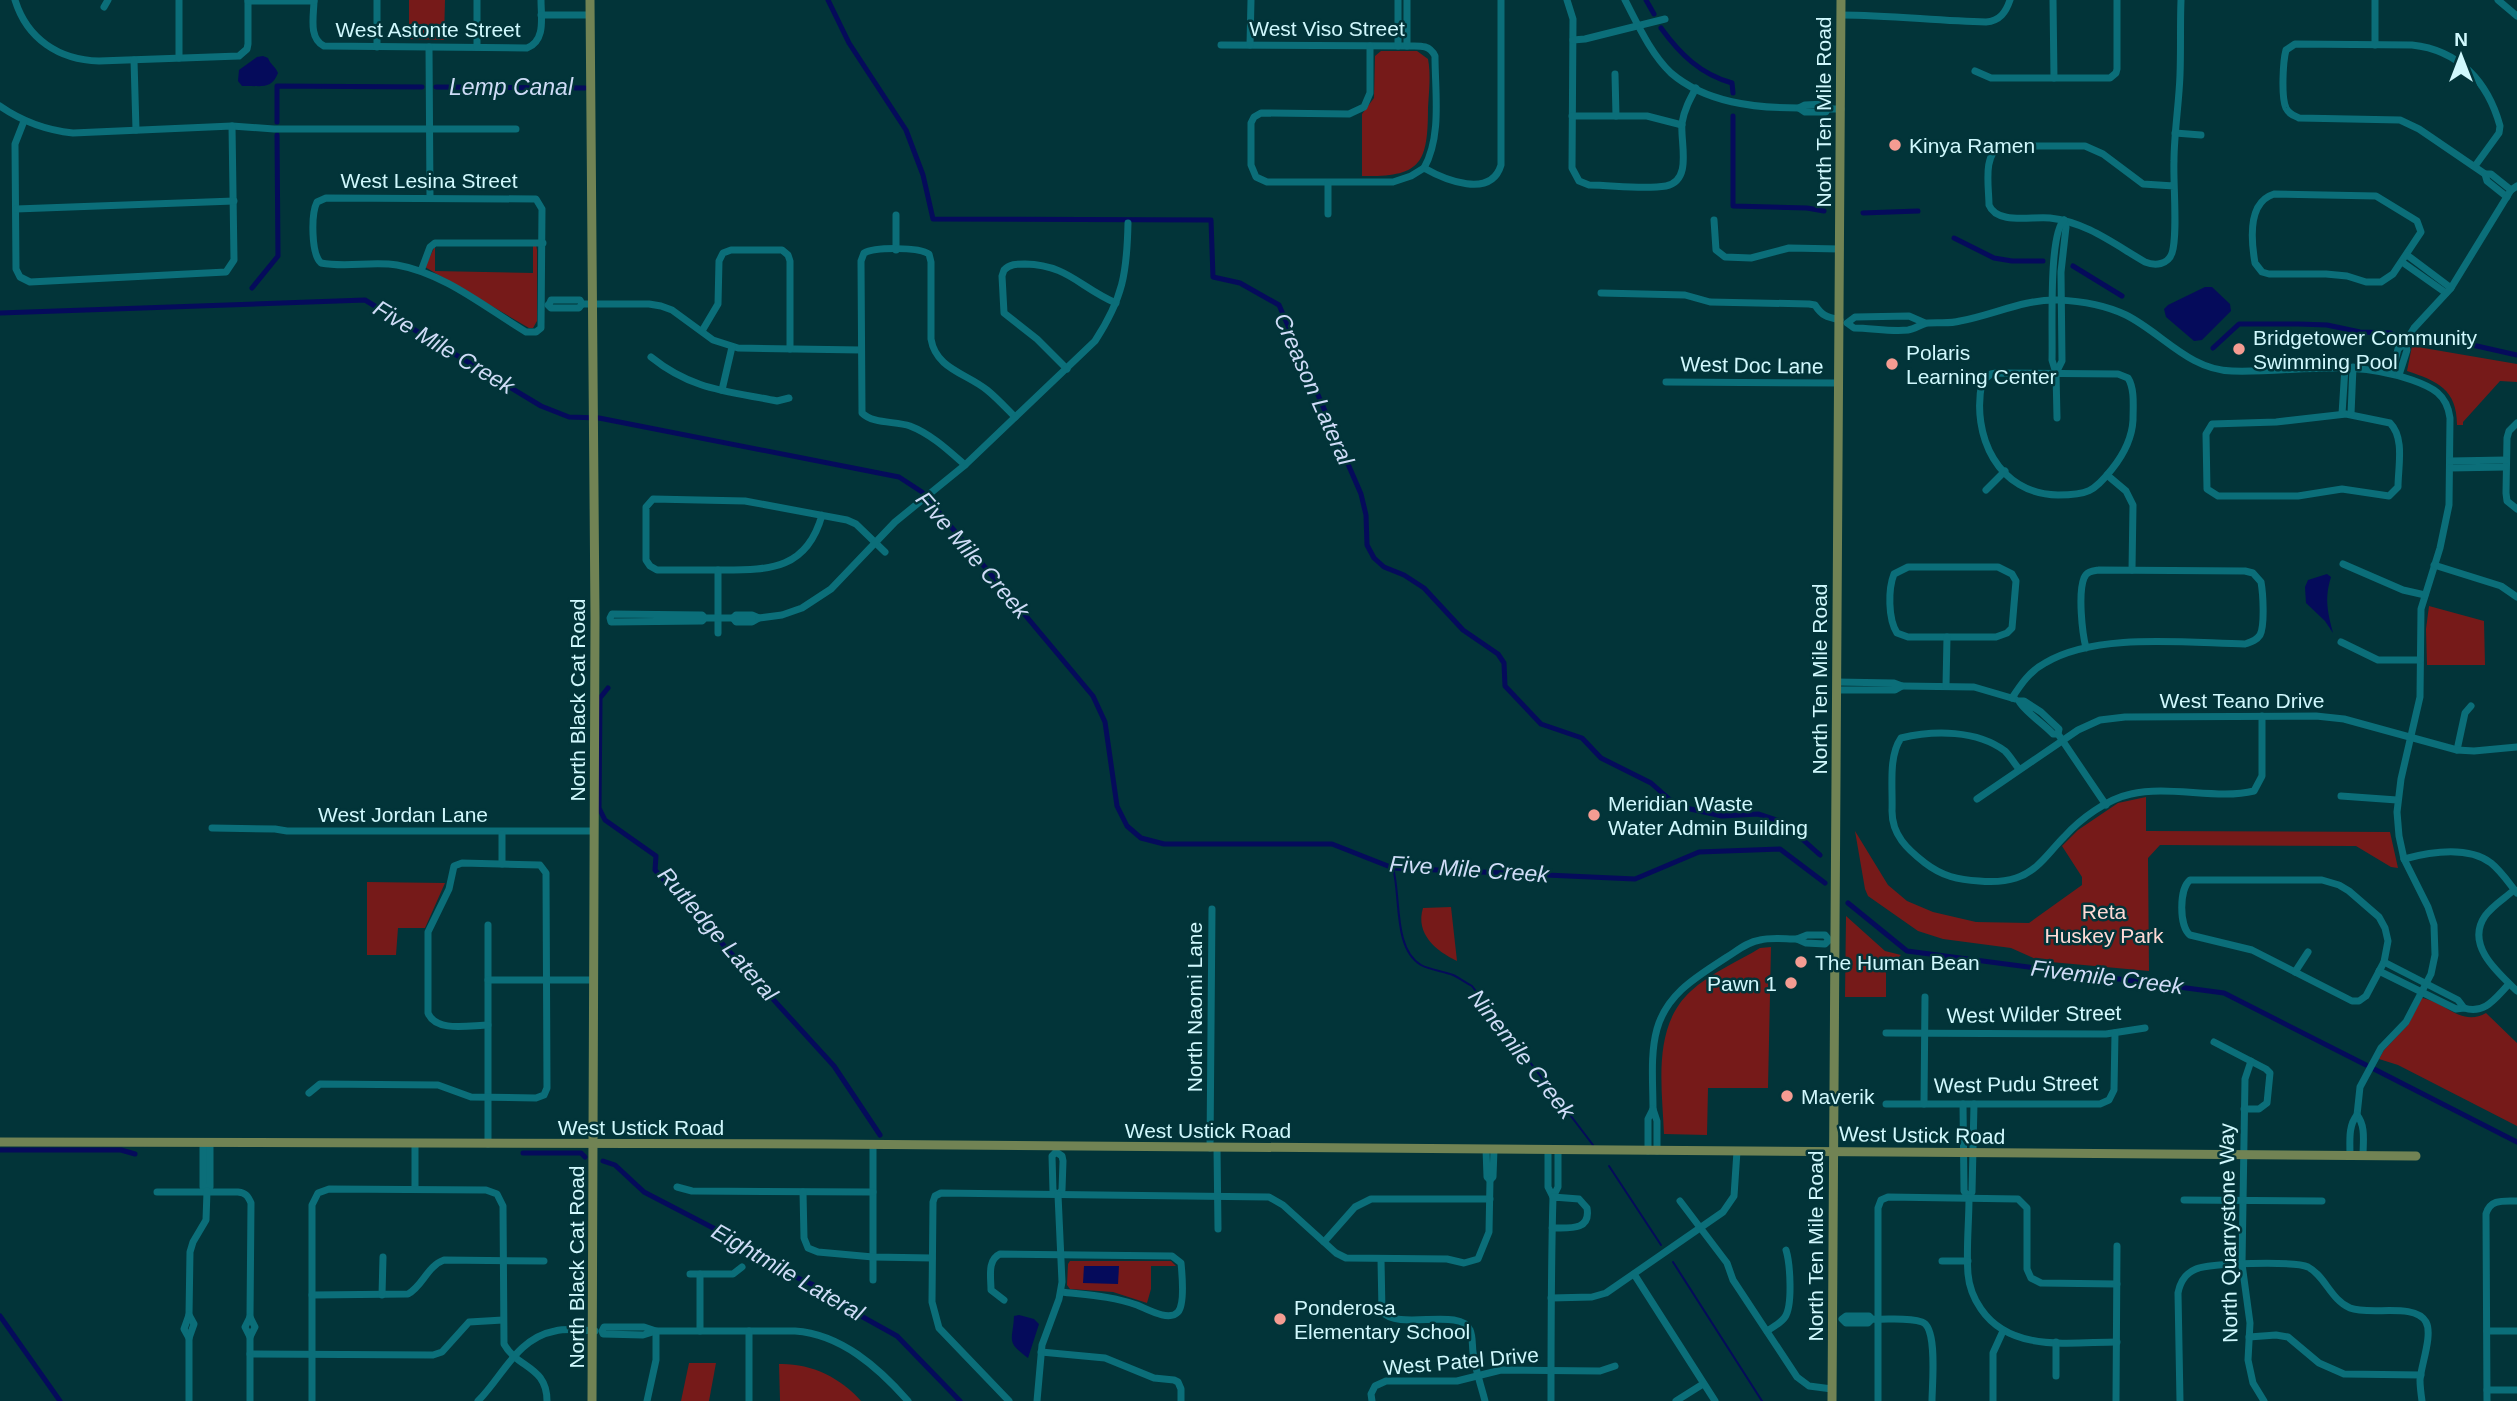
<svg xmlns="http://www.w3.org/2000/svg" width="2517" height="1401" viewBox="0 0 2517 1401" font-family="Arial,sans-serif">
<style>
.green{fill:#761a19}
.water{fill:#050b5b}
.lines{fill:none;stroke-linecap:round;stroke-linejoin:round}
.stream{stroke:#050b5b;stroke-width:2}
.canal{stroke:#050b5b;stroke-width:5}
.minor{stroke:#0b6e79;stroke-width:7}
.major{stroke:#718354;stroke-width:9}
.poi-dot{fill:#f59c92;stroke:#023439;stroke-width:2.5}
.labels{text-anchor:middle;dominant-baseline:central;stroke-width:5;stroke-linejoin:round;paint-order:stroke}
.street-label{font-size:21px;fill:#d0f8fd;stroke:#023439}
.poi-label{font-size:21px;fill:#d0f8fd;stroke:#023439;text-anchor:start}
.park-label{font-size:21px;fill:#fedad6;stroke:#023439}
.water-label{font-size:23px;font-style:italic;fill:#cfdcf7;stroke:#023439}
</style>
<rect width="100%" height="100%" fill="#023439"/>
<g class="green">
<polygon points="409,0 445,0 444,40 409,39"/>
<path d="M1381,51H1417L1428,59C1431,74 1429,92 1428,108C1428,165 1420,177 1362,176V114L1374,98L1375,56Z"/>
<polygon points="533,245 536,245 537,250 537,321 533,328 529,328 425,267 435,246 435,271 533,273"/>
<path d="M2412,346L2517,364V382L2500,381L2463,422V425H2457C2457,389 2437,381 2407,371Z"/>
<polygon points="2429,606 2484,621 2485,665 2427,665 2426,629"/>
<polygon points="2146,797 2146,831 2390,832 2398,868 2391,867 2356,846 2160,845 2148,858 2149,971 2040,961 2011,948 1943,939 1918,931 1868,896 1865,889 1855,831 1888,885 1907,901 1933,912 1976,922 2029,923 2082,885 2082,877 2062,846 2078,830 2118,803"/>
<polygon points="367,882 445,883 425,928 398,928 396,955 367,955"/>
<path d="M1451,907L1457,961C1436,951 1415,934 1423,908Z"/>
<polygon points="1846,916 1885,951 1901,955 1886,968 1886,997 1845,997"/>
<path d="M1771,947L1768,1088H1708L1707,1135L1664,1134C1662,1086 1652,1026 1691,991C1709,974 1739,961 1760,948Z"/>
<path d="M2422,998C2445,1002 2462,1027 2486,1013L2517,1043V1126L2398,1065L2379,1059L2384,1050L2408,1025Z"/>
<polygon points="1070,1261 1171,1261 1176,1266 1151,1266 1151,1289 1147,1303 1113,1292 1070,1289 1067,1285 1068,1264"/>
<polygon points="689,1363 716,1363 709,1401 681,1401"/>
<path d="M779,1364C810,1363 840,1377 861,1401H780Z"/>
</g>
<g class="water">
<path d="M263,56L268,58C270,64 275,66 278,73C271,91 259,85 242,86L238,81L239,70L257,57Z"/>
<polygon points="2205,287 2212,287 2230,304 2231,311 2202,340 2194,341 2166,317 2164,309 2168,305"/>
<path d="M2327,574L2331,577C2324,599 2328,613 2333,633L2325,621L2306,603L2305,587L2308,580Z"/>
<polygon points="1084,1266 1119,1266 1118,1284 1083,1283"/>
<path d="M1019,1315L1034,1319L1039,1324L1028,1358C1005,1341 1013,1341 1014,1316Z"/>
</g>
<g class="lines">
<g class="stream">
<path d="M1393,868C1401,896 1393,949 1421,965C1430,970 1443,971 1453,975C1459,978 1465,982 1472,986L1593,1145"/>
<polyline points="1609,1166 1661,1245"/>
<polyline points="1673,1262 1762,1401"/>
</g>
<g class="canal">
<polyline points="828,0 849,43 906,130 923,175 933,219 1211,220 1213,277 1240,283 1279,305 1361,494 1366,515 1367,545 1374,558 1384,567 1404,575 1424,588 1463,630 1498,654 1504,663 1505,686 1541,724 1582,738 1601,758 1651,783 1677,806 1722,816 1758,814 1783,822 1820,855"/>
<polyline points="1646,0 1654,14"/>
<path d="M1661,28C1680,54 1700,74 1732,83L1733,93"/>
<polyline points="436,87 585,88"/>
<polyline points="1733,116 1733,206 1807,208 1824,211"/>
<polyline points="277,122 277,86 422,87"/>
<polyline points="1863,213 1918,211"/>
<polyline points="1954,238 1994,258 2012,261 2043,261"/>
<polyline points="2073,266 2122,296"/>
<polyline points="252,288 278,256 277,135"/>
<polyline points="0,313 365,300 541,406 569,417 599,418 899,477 922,492 1093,696 1105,722 1117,806 1127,826 1141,838 1164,844 1332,844 1393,868 1635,879 1699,852 1780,849 1825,883"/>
<polyline points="2422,338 2468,344 2517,355"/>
<polyline points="2213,348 2239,324 2299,324 2327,325 2360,332 2391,333"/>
<polyline points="608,688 600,698 599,808 605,820 656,856 655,870 834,1066 880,1135"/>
<polyline points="1848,903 1907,951 2224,993 2366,1065"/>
<polyline points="2374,1069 2517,1142"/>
<polyline points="0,1150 121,1150 135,1154"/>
<polyline points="523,1153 581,1153 585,1157"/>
<polyline points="603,1161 615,1165 644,1192 744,1244 782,1271 825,1290 852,1311 897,1336 960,1401"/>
<polyline points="0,1316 60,1401"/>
</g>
<g class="minor">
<path d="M15,0C27,39 59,60 99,61L239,56L247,49L248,44V0"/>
<polyline points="179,0 179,58"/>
<path d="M314,0C314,15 308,38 324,46L527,48C546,41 541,17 541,0"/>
<path d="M1567,0L1573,19L1572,168L1579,181L1589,185C1612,185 1643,190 1666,186C1693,181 1680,142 1682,123C1684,110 1690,99 1696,88"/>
<path d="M1625,0C1638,25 1651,54 1671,73C1706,103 1755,108 1799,108"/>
<polyline points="2053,0 2054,78"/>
<polyline points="2375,0 2375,45"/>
<polyline points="2498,0 2517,16"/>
<polyline points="248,1 314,1"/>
<polyline points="104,7 108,0"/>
<polyline points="541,15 590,15"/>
<path d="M1841,15C1890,15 1937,21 1986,22C2000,21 2006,12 2010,0"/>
<polyline points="1573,40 1585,39 1665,19"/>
<path d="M1221,45L1407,46C1419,46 1429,44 1435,56C1435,92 1442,136 1424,168"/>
<polyline points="1250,45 1251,0"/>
<path d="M1370,46V93L1364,107L1349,114L1261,113L1254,117L1251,123V165L1256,177L1267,182H1393L1411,176L1424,168C1445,180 1491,199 1501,165V0"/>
<polyline points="1398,46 1398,0"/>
<polyline points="1407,46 1407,0"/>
<polyline points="377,47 377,0"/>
<polyline points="429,47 430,198"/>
<polyline points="477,47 477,0"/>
<polyline points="134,60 136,130"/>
<polyline points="1975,71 1991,78 2110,78 2116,73 2117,69 2117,0"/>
<polyline points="1615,74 1616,116"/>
<path d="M0,106C23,122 45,130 73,133L232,126L274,129H516"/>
<polyline points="1827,109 1825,104 1805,105 1799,108 1805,112 1826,112 1827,109 1841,109"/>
<polyline points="1572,116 1647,116 1682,125"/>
<polyline points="24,121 15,144 16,269 20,277 30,282 226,272 234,260 232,126"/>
<polyline points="2175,133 2201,135"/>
<path d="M2475,166L2499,133L2500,126C2488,82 2459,50 2412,45L2295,44L2286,50C2283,61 2281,97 2286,108C2289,114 2293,115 2299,118L2400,120L2419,129L2485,174"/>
<path d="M2174,186L2143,184L2103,154L2085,146H2002C1982,153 1989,187 1989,205C1997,225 2032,216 2050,218C2086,222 2114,244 2145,262C2155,266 2168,265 2172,253C2178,235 2173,183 2174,161C2174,133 2179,104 2180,75C2181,50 2180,25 2181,0"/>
<path d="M2274,194L2376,196L2417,221L2421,232L2393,274L2381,282H2366L2347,276L2326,274H2269L2262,272L2255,263C2251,240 2248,202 2274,194Z"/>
<polyline points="2507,197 2487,181 2485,174 2491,174 2511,190"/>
<path d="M326,198L536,199L542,209L541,328L536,332H526C486,308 444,273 397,265C372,261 346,268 321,263C311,254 311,214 317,202Z"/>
<polyline points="16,209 234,201"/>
<polyline points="1328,214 1328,183"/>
<polyline points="1714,220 1716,250 1725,257 1751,258 1789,248 1840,249"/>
<polyline points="896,250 896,215"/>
<polyline points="2407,255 2451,288"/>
<polyline points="2402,262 2446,293"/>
<polyline points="421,271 430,247 435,243 543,243"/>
<path d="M1601,293L1685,295L1710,302L1809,304L1815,305C1822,316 1827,317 1840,320"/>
<polyline points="548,305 551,308 579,308 582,304"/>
<polyline points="549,305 551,300 580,300 582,304 649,304 661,306 672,310 713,340 738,348 861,350"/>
<path d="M1925,323L1909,316L1855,317L1847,323L1854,328C1871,328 1891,332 1908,330C1915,329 1921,324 1928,323C1939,322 1949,324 1960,321C1993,315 2024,299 2058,300C2081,301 2105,305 2126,315C2162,333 2189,370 2232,371C2295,373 2350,358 2412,380C2432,387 2447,394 2450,418L2449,505L2440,548L2421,609L2420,697L2401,779L2397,812L2399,836L2404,859L2428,907L2434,925L2435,955L2431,974L2406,1022L2381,1048L2360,1087L2357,1115C2366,1126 2363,1142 2363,1156"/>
<polyline points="702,331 718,304 719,261 723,253 731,250 782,250 788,255 790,261 790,349"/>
<path d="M651,357C692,390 727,391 777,401L789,398"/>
<path d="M1067,369L1037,339L1004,313L1002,276L1004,270C1010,264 1016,264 1025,264C1068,265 1079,287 1116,303"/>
<path d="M1996,373L2118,374L2128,378C2135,389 2133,407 2133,420C2132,439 2124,454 2112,469C2094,492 2087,495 2058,495C1998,494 1971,436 1982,382L1991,374Z"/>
<polyline points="2056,373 2062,361 2061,272 2066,227 2064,220"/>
<polyline points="2392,373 2398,349 2405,343 2414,328 2451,288 2511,190 2517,186"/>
<polyline points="2399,375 2407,350 2405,343"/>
<polyline points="1666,382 1839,383"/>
<polyline points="722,390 732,347"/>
<polyline points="2342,414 2345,367"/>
<path d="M2346,414L2390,423C2405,438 2398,467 2398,487L2389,496L2342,489L2298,496H2218L2207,489L2206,434L2212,424L2276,422Z"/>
<polyline points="2351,414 2353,367"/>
<path d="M2057,418L2056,373L2052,360C2053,334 2048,235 2064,220"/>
<polyline points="2517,423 2509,431 2507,438 2506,493 2507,501 2517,509"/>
<polyline points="2450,461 2506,460"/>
<path d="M965,465C948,450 931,434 910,426C895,421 873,424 862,413L861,261L864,253C875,247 919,247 929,254L931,262V339C936,369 966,373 987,390C997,398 1006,408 1015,417"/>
<polyline points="2450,468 2506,467"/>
<polyline points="2107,475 2126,491 2133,505 2132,570"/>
<polyline points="1986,490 2005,471"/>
<path d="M822,515C807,569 771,570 723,570C701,570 679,570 657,570L650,566L646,560V507L653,499L745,501L847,520L856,524L885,552"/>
<polyline points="2343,564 2403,590 2425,595"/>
<polyline points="2434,565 2501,586 2517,597"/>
<path d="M1908,567H1998L2012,574L2016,581L2012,628L2007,633L1996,637H1908L1897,633C1888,619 1888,589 1894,574Z"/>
<polyline points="718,570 718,633"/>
<polygon points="736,615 752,615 759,618 752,622 736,622 733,618"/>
<polyline points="705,618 702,621 611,622 610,618 612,614 702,615 705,618 733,618"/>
<path d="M759,618L782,615L802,608L831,589L895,522L965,465L1095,341C1123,298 1127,273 1128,223"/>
<polyline points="2341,642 2378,660 2420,660"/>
<polyline points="1902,686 1974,687 2015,699"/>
<polyline points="1946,686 1947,637"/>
<polyline points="1837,690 1895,690 1902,686 1894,683 1837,682"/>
<path d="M2012,698C2021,684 2030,671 2045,663C2096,632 2187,643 2245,644C2251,642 2256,641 2260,635C2265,626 2263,593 2261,582L2253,573L2245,571L2099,570C2093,571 2087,571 2084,578C2078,593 2082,632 2086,648"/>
<path d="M2058,734H2053C2045,725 2023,710 2019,701H2024L2041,712L2059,729L2058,734L2106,805"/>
<polyline points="2457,750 2465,713 2471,706"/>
<path d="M2019,769C2014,763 2010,756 2005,751C1977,730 1934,730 1901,738C1888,757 1893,788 1892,811C1892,835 1907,849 1925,863C1942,876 1958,880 1979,881C1991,882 2004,882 2016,878C2038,871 2049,852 2064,837C2080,819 2107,799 2131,794C2168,785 2218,800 2254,791L2262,776V716"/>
<polyline points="2341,796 2397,800"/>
<polyline points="1977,799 2078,730 2100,720 2125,717 2316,716 2344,719 2457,750 2474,751 2517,747"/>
<polyline points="212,828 275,829 287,831 594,831"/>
<path d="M2404,859C2430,852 2468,846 2491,863C2501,871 2509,883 2517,893"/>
<polyline points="502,864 502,834"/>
<path d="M2190,880H2322L2339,885L2349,891L2379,917L2385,928L2388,941L2384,962L2366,996L2359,1001H2352L2252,950L2190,935C2179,926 2179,889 2190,880Z"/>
<path d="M2514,890C2505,898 2492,906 2485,916C2465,945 2498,973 2517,991"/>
<polyline points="488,925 488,1144"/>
<polygon points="1807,935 1825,935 1829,940 1825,944 1806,943 1797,939"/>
<polyline points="2379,971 2456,1009 2464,1008 2458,1000 2384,962"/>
<polyline points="2295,972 2308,952"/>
<polyline points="488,980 594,980"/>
<path d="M2464,1008C2485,1015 2496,997 2509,984"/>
<polyline points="1886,1033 2106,1034 2145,1028"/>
<polyline points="2214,1042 2266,1069 2270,1073 2267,1103 2259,1109 2244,1109"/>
<polyline points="2251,1061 2245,1079 2242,1264 2250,1323 2248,1360 2253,1383 2264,1401"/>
<path d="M309,1093L320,1084L438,1085L471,1097L536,1098L544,1095L547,1088L546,873L540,865L462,863L454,866L449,889L428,932V1013C436,1033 471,1025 488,1025"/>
<polyline points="1886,1104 2100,1104 2109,1100 2114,1090 2115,1033"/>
<polyline points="1924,1104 1925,997"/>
<polyline points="1963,1104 1964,1191 1969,1198 1972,1192 1974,1104"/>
<path d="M1653,1109C1653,1083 1650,1054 1657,1029C1667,993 1698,976 1727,957C1737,951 1747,942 1760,940C1771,937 1785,939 1797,939"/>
<polyline points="203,1143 203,1187 207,1191 210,1187 210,1143"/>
<polyline points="873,1144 873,1280"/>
<polyline points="1056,1146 1056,1152 1052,1156 1053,1191 1058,1195 1062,1190 1063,1161 1062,1156 1056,1152"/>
<polyline points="1210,1148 1212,909"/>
<polyline points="1217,1148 1218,1229"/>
<polyline points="1486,1149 1487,1177 1490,1180 1493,1177 1494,1149"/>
<polyline points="1548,1150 1548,1187 1553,1197 1558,1187 1558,1150"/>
<polyline points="1648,1151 1648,1119 1653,1109 1657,1121 1657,1151"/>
<path d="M2350,1156C2350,1141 2348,1126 2357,1115"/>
<polyline points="677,1187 692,1191 873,1192"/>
<polyline points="415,1189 415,1144"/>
<path d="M157,1192H238C246,1193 248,1196 251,1203L250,1317L245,1327L250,1337"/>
<polyline points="803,1192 804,1238 808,1248 818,1252 873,1257 932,1258"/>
<path d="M1969,1198C1969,1223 1966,1249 1968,1274C1969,1286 1974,1299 1981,1309C2011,1353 2071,1342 2117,1342"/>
<polyline points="2184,1200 2322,1201"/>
<polyline points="1680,1201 1727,1263 1733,1280 1797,1377 1809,1386 1832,1389"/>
<polyline points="1324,1242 1355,1207 1371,1199 1490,1199"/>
<path d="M1381,1259L1382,1312C1399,1331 1461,1307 1470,1330C1473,1337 1472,1345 1473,1352C1475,1369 1481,1385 1485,1401"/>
<polyline points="1942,1261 1968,1261"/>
<polyline points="690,1274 733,1274 742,1267"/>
<polyline points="700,1274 700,1331"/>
<polyline points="1634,1274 1715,1401"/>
<path d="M312,1295L408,1294C423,1286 427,1266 444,1260L544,1261"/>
<polyline points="382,1295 383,1257"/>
<polyline points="1551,1298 1592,1297 1606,1293 1723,1212 1734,1196 1737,1151"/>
<path d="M1004,1300L991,1290C991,1277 987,1260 1000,1254L1172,1256L1181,1263C1182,1273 1185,1304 1178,1312C1169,1322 1147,1309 1137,1305C1112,1296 1087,1295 1061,1292"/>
<path d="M1872,1319L1868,1323H1846L1842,1319L1846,1316H1869L1872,1319C1888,1320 1907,1317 1922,1322C1938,1327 1932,1385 1932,1401"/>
<path d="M656,1331L643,1335L603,1334L602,1331L604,1327H644L656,1331H795C841,1334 879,1368 908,1401"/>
<path d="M1767,1331C1773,1327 1781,1323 1785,1317C1793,1305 1790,1263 1786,1250"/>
<polyline points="2487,1331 2517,1331"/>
<polyline points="2249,1337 2276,1335 2288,1337 2319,1363 2344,1374 2421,1375"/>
<polyline points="189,1338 184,1329 189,1315 190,1252 193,1242 206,1220 207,1191"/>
<polyline points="1041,1352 1105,1358 1154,1378 1174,1380 1178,1382 1181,1389 1181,1401"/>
<polyline points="250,1354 433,1355 442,1352 469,1322 503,1320"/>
<polyline points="2056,1376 2056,1342"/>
<polyline points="2487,1390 2517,1390"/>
<polyline points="189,1401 189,1338 194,1324 189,1315"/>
<polyline points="250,1401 250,1337 255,1327 250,1317"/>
<path d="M312,1401V1205L318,1193L329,1189L486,1190L497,1194L503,1206L504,1344C518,1369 547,1366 547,1401"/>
<path d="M478,1401C503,1376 517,1338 555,1331C568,1328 582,1330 595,1331"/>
<polyline points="647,1401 656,1360 656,1331"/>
<polyline points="749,1401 749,1331"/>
<polyline points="1009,1401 939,1328 932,1302 933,1202 935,1196 941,1193 1269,1197 1283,1205 1336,1253 1346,1258 1447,1259 1464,1263 1478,1259 1489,1232 1490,1180"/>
<polyline points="1037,1401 1042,1345 1059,1299 1062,1282 1058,1195"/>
<polyline points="1372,1401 1371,1394 1375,1386 1386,1381 1457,1381 1501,1370 1600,1371 1615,1366"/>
<path d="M1551,1401C1551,1333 1551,1265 1553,1197L1579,1199L1587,1208C1591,1231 1569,1228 1552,1228"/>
<polyline points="1676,1401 1703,1384"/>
<polyline points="1878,1401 1878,1208 1881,1200 1888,1197 2018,1199 2027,1208 2027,1269 2031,1278 2041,1283 2117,1284"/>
<polyline points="1993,1401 1993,1353 2003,1331"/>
<polyline points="2116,1401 2117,1246"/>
<path d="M2180,1401L2178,1293C2180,1282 2186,1273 2196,1269C2209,1263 2295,1261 2308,1267C2325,1276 2331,1300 2350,1308C2370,1316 2415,1302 2426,1322C2433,1335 2421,1365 2420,1380C2420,1387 2421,1394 2422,1401"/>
<path d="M2487,1401L2486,1214C2490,1199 2503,1201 2517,1201"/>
</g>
<g class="major">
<polyline points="590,0 595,617 592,1401"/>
<polyline points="0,1142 823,1144 2416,1156"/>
<polyline points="1832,1401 1841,0"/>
</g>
</g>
<g class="poi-dot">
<circle cx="1895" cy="145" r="7"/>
<circle cx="2239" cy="349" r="7"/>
<circle cx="1892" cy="364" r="7"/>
<circle cx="1594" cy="815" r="7"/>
<circle cx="1801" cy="962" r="7"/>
<circle cx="1791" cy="983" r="7"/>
<circle cx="1787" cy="1096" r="7"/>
<circle cx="1280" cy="1319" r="7"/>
</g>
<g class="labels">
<g class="street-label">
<text x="1327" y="28">West Viso Street</text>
<text x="428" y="29">West Astonte Street</text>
<text transform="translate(1823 112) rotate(-90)">North Ten Mile Road</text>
<text x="429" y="180">West Lesina Street</text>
<text transform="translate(1752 365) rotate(1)">West Doc Lane</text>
<text transform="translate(1819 679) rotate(-90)">North Ten Mile Road</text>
<text transform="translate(577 700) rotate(-90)">North Black Cat Road</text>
<text x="2242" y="700">West Teano Drive</text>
<text x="403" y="814">West Jordan Lane</text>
<text transform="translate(1194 1007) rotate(-90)">North Naomi Lane</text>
<text transform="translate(2034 1014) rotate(-1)">West Wilder Street</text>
<text transform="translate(2016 1084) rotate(-1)">West Pudu Street</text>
<text x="641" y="1127">West Ustick Road</text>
<text x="1208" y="1130">West Ustick Road</text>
<text transform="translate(1922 1135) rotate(1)">West Ustick Road</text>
<text transform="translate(2228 1233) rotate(-91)">North Quarrystone Way</text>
<text transform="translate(1815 1246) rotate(-90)">North Ten Mile Road</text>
<text transform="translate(576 1267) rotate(-90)">North Black Cat Road</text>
<text transform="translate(1461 1361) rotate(-5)">West Patel Drive</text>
</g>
<g class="poi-label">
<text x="1909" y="145">Kinya Ramen</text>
<text x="2253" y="337">Bridgetower Community<tspan x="2253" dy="24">Swimming Pool</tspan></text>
<text x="1906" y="352">Polaris<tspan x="1906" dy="24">Learning Center</tspan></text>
<text x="1608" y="803">Meridian Waste<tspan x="1608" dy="24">Water Admin Building</tspan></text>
<text x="1815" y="962">The Human Bean</text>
<text x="1777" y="983" text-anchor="end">Pawn 1</text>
<text x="1801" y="1096">Maverik</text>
<text x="1294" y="1307">Ponderosa<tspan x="1294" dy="24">Elementary School</tspan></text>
</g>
<g class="park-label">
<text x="2104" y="911">Reta<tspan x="2104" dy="24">Huskey Park</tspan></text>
</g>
<g class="water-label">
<text x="511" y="87">Lemp Canal</text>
<text transform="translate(444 347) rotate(31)">Five Mile Creek</text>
<text transform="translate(1314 389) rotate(66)">Creason Lateral</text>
<text transform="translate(973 555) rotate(49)">Five Mile Creek</text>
<text transform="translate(1469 869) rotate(4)">Five Mile Creek</text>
<text transform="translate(718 934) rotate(49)">Rutledge Lateral</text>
<text transform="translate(2107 977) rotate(7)">Fivemile Creek</text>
<text transform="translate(1522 1054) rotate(52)">Ninemile Creek</text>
<text transform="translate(788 1272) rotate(30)">Eightmile Lateral</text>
</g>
</g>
<g transform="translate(2461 56)" stroke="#023439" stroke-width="5" paint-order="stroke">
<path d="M0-5L12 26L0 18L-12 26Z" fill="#d0f8fd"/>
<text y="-10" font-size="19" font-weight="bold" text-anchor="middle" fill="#d0f8fd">N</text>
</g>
</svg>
